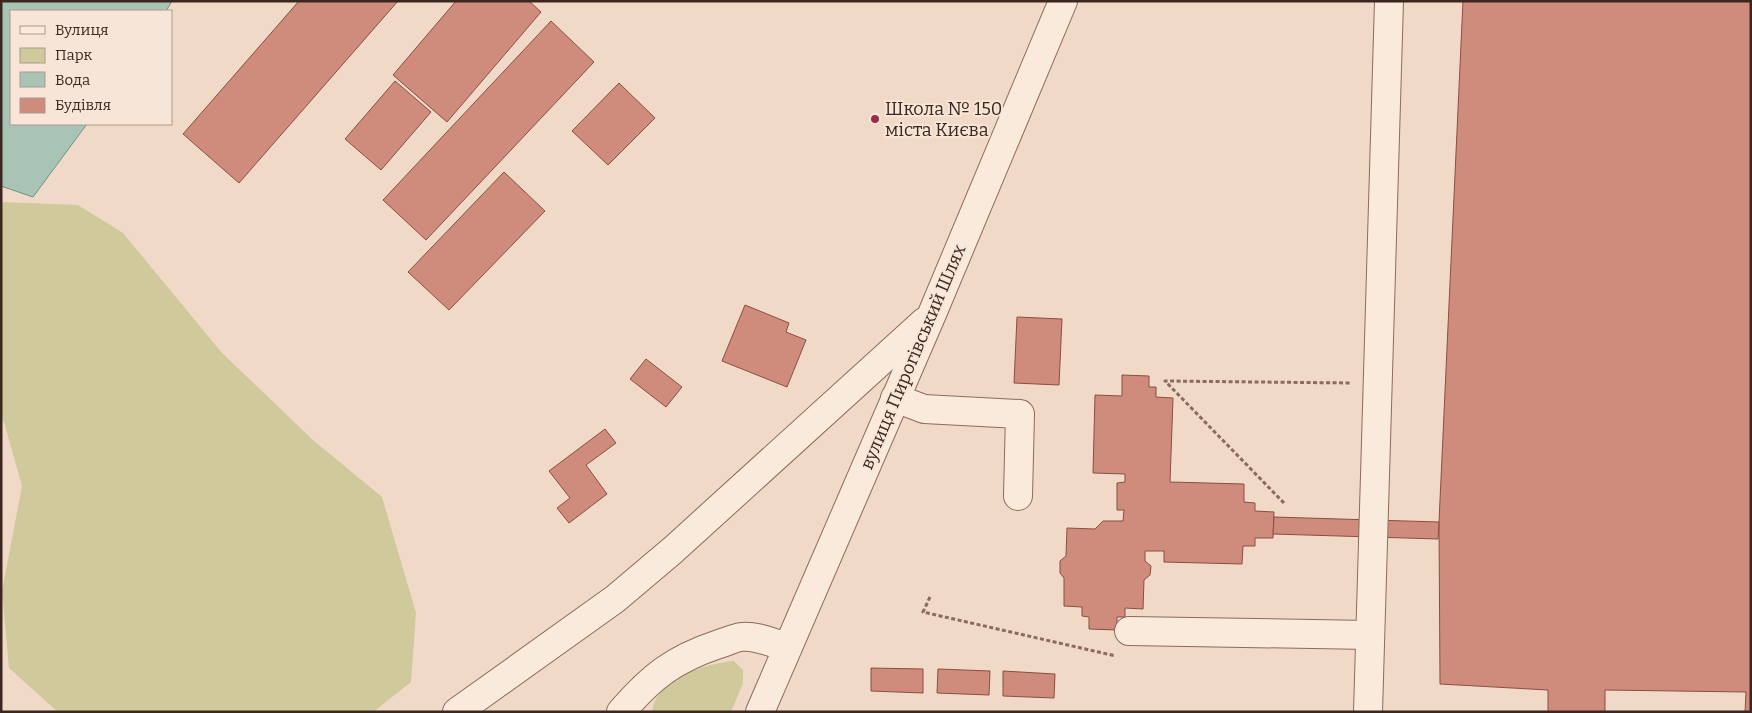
<svg xmlns="http://www.w3.org/2000/svg" width="1752" height="713" viewBox="0 0 1752 713" font-family="Bitter,serif">
<style>
.green{fill:#cfc99b}
.water{fill:#a9c4b5;stroke:#6f9381}
.building{fill:#cf8c7d;stroke:#8c4d41}
.lines{fill:none;stroke-linecap:round;stroke-linejoin:round}
.minor-casing{stroke:#8c6a5c;stroke-width:30}
.path{stroke:#8c6a5c;stroke-width:3;stroke-dasharray:4 2.5;stroke-linecap:butt}
.minor{stroke:#faeadb;stroke-width:28}
.poi-dot{fill:#9d2a46;stroke:#f7e6d7;stroke-width:2}
.labels{text-anchor:middle;dominant-baseline:central;stroke-width:4;stroke-linejoin:round;paint-order:stroke}
.poi-label{font-size:18px;fill:#3c2720;stroke:#f7e6d7;text-anchor:start}
.street-label{font-size:18px;fill:#3c2720;stroke:#f7e6d7}
</style>
<rect width="100%" height="100%" fill="#f0dac7"/>
<g class="green">
<polygon points="1,202 78,205 123,233 222,353 313,440 382,497 416,613 411,682 373,712 58,712 9,668 2,591 22,486 4,422 1,419"/>
<path d="M734,661L743,670V683L731,712H652C655,680 706,663 734,661Z"/>
</g>
<polygon class="water" points="1,1 172,1 166,11 11,11 11,124 87,124 33,197 1,186"/>
<g class="building">
<polygon points="299,1 398,1 239,183 183,134"/>
<polygon points="456,1 529,1 541,12 447,122 393,75"/>
<polygon points="1463,1 1751,1 1751,712 1745,712 1746,692 1605,690 1605,712 1548,712 1548,690 1440,684 1439,522"/>
<polygon points="551,21 594,62 426,240 383,200"/>
<polygon points="395,81 431,112 381,170 345,139"/>
<polygon points="619,83 655,118 608,165 572,131"/>
<polygon points="504,172 545,211 449,310 408,272"/>
<polygon points="745,305 789,323 786,332 806,340 787,387 722,361"/>
<polygon points="1017,317 1062,319 1059,385 1014,383"/>
<polygon points="646,359 682,387 666,407 630,379"/>
<polygon points="1122,375 1149,376 1149,387 1156,387 1156,397 1173,398 1170,482 1244,484 1244,502 1255,503 1255,511 1274,512 1273,538 1255,538 1255,546 1243,546 1242,564 1164,562 1164,551 1145,551 1145,561 1151,566 1150,575 1144,580 1143,609 1125,608 1125,617 1117,617 1117,630 1089,629 1089,617 1082,616 1082,607 1064,606 1064,578 1060,573 1060,561 1066,556 1067,528 1095,529 1103,521 1123,521 1124,510 1117,510 1117,483 1125,482 1125,474 1093,473 1095,395 1122,396"/>
<polygon points="605,429 616,443 586,465 607,494 569,523 557,508 570,498 549,471"/>
<polygon points="1274,517 1439,522 1438,539 1273,534"/>
<polygon points="871,668 923,669 923,693 871,691"/>
<polygon points="938,669 990,671 989,695 937,693"/>
<polygon points="1003,671 1055,674 1054,698 1003,696"/>
</g>
<g class="lines">
<defs>
<g id="minor">
<polyline points="895,398 924,409 1020,414 1018,496"/>
<polyline points="1129,631 1370,635"/>
<polyline points="457,712 615,599 673,550 924,322"/>
<path d="M621,712C652,676 674,659 719,644C726,642 734,638 741,637C755,635 773,643 786,647"/>
<polyline points="760,712 932,314 1063,1"/>
<polyline points="1368,712 1389,1"/>
</g>
</defs>
<use href="#minor" class="minor-casing"/>
<g class="path">
<polyline points="1284,503 1165,381 1352,383"/>
<polyline points="930,597 923,612 1116,656"/>
</g>
<use href="#minor" class="minor"/>
</g>
<circle class="poi-dot" cx="875" cy="119" r="5"/>
<g class="labels">
<g class="poi-label">
<text x="885" y="109">Школа № 150<tspan x="885" dy="21">міста Києва</tspan></text>
</g>
<g class="street-label">
<text transform="translate(913 357) rotate(-67)">вулиця Пирогівський Шлях</text>
</g>
</g>
<rect width="1752" height="713" fill="none" stroke="#3c2720" stroke-width="5"/>
<rect x="10" y="10" width="162" height="115" fill="#f7e6d7" stroke="#ac9a8e"/>
<rect x="20" y="26" width="25" height="8" fill="#faeadb" stroke="#ac9a8e"/>
<text x="55" y="35" font-size="15" fill="#3c2720">Вулиця</text>
<rect x="20" y="48" width="25" height="15" fill="#cfc99b" stroke="#ac9a8e"/>
<text x="55" y="60" font-size="15" fill="#3c2720">Парк</text>
<rect x="20" y="72" width="25" height="15" fill="#a9c4b5" stroke="#ac9a8e"/>
<text x="55" y="85" font-size="15" fill="#3c2720">Вода</text>
<rect x="20" y="98" width="25" height="15" fill="#cf8c7d" stroke="#ac9a8e"/>
<text x="55" y="110" font-size="15" fill="#3c2720">Будівля</text>
</svg>
